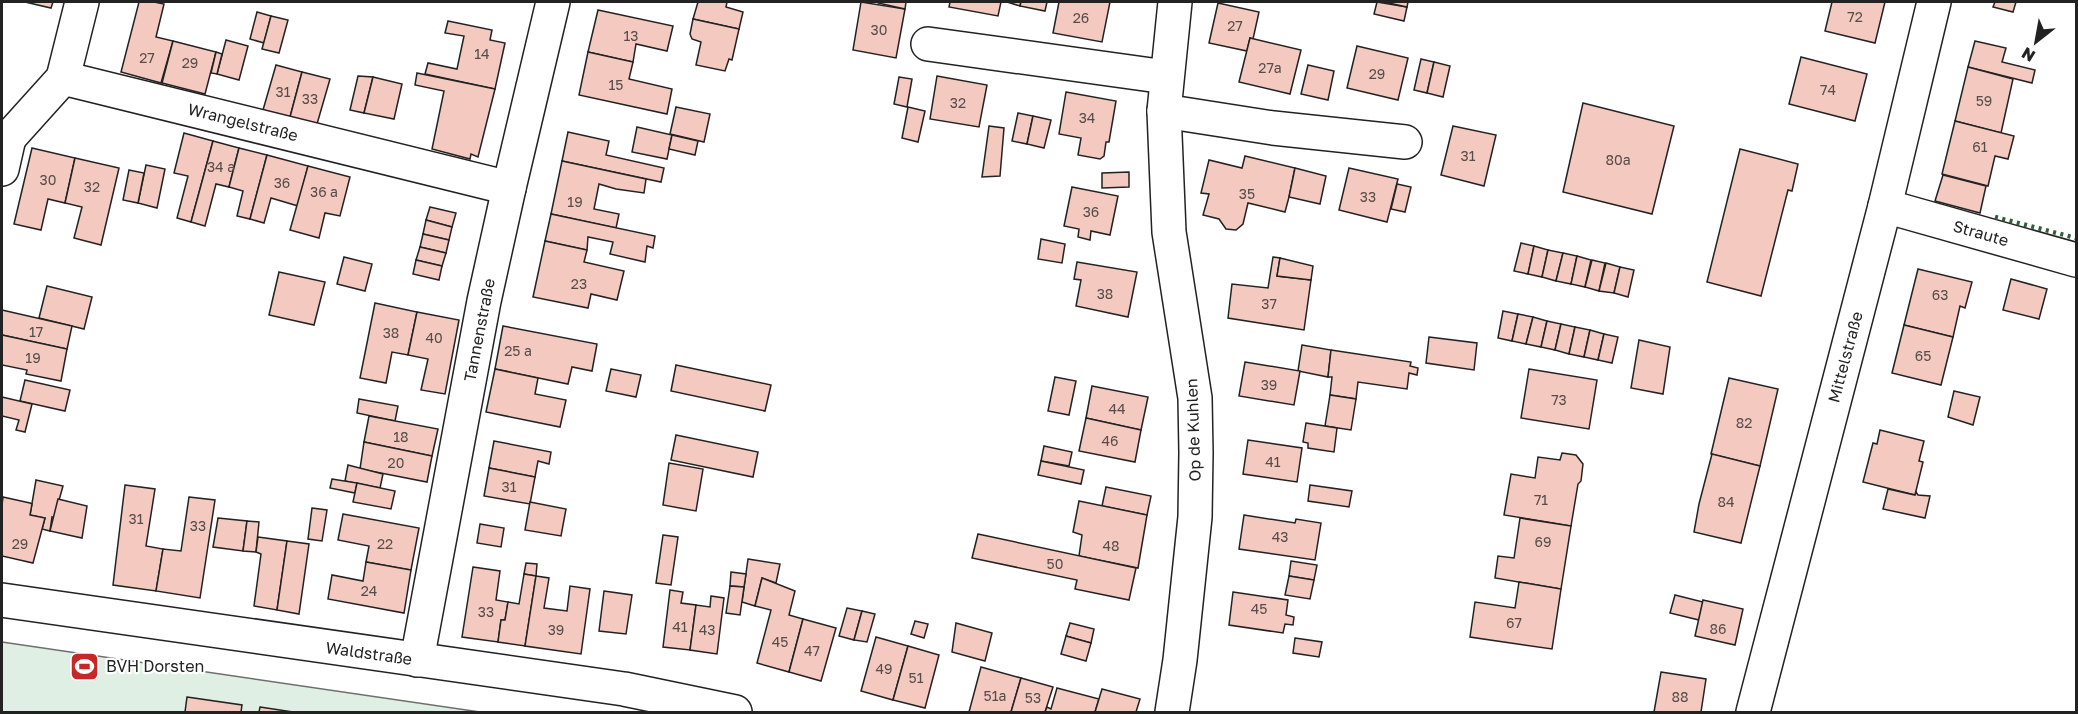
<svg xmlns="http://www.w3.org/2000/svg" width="2078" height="714" viewBox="0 0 2078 714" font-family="'Golos Text',sans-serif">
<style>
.green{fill:#e0efe3;stroke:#6f6f6f;stroke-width:1.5}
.building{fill:#f3c9c0;stroke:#222;stroke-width:1.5}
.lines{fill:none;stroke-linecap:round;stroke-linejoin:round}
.minor-casing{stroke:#222;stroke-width:36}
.minor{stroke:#fff;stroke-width:33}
.hedge{stroke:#2f5e38;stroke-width:4.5;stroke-dasharray:3 4.5;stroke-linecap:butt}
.labels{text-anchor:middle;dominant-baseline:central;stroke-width:4.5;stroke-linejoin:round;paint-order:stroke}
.number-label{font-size:14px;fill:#564c4a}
.street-label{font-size:16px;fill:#222;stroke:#fff}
.poi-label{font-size:16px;fill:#222;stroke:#fff;text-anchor:start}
</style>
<rect width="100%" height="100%" fill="#fff"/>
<polygon class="green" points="2,642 480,712 2,712"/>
<g class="building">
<polygon points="25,2 53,2 51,8"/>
<polygon points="139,2 154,2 164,4 156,37 173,41 161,83 121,72"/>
<polygon points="698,2 727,2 726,7 743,12 739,29 693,19"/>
<polygon points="861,2 905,9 896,58 853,50"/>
<polygon points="878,2 906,2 905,9 878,3"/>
<polygon points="950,2 1001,2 998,16 949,7"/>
<polygon points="1007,2 1021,2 1020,6"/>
<polygon points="1021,2 1047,2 1045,11 1020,6"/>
<polygon points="1059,2 1110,2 1102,42 1053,33"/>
<polygon points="1377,2 1407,7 1404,21 1374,14"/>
<polygon points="1384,2 1408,2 1407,7"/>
<polygon points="1832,2 1885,2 1875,43 1825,31"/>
<polygon points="1995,2 2016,2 2013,12 1993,7"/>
<polygon points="1218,3 1259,12 1253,39 1250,38 1247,51 1209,43"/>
<polygon points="598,10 673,26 667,51 636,44 633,62 588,52"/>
<polygon points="257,12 271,16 264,43 250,39"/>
<polygon points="271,16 288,20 279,53 262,49"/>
<polygon points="693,19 739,29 732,60 729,59 725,71 696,65 701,42 692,39 690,34"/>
<polygon points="448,21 492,30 490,40 505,43 495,89 425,74 428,63 457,69 464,36 445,33"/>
<polygon points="1250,38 1301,50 1290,94 1239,82"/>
<polygon points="226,40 248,46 239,80 217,74"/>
<polygon points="173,41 216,52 205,94 162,83"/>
<polygon points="1975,41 2006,48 2002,62 2035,70 2032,83 1968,67"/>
<polygon points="1357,46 1408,58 1398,100 1347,88"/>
<polygon points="216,52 222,54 217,74 211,73"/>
<polygon points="588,52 633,62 629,79 672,89 667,114 579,95"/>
<polygon points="1801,57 1867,74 1855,121 1789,104"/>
<polygon points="1421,59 1434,62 1427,93 1414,90"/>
<polygon points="1434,62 1450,66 1443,97 1427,93"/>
<polygon points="276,65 302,72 290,117 263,110"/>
<polygon points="1308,65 1334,71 1328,100 1301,94"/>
<polygon points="1968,67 2013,79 2001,133 1955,121"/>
<polygon points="302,72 330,79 317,124 290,117"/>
<polygon points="417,73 495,89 478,157 471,154 470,159 432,149 444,91 415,85"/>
<polygon points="358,76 373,77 364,113 350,110"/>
<polygon points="937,76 987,85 979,127 930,119"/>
<polygon points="373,77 402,84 394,119 364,113"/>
<polygon points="899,77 912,79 907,107 894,104"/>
<polygon points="1066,92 1116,101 1109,142 1106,142 1104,156 1100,159 1078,155 1081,138 1059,134"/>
<polygon points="1583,103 1674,126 1652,214 1563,192"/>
<polygon points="676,107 710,114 704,142 670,134"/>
<polygon points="908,107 925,111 918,142 902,138"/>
<polygon points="1018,113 1033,116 1027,144 1012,141"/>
<polygon points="1033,116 1051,120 1044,148 1027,144"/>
<polygon points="1955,121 2014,136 2008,159 1995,156 1988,186 1942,174"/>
<polygon points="989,126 1004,128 1000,176 982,177"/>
<polygon points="1453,126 1496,135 1484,186 1441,175"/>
<polygon points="637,127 672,135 667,159 632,152"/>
<polygon points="568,132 609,141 606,155 664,168 661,182 562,161"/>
<polygon points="184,133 213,141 191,222 177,218 188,176 174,173"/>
<polygon points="672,135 698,141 695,155 669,149"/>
<polygon points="213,141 239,148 229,187 216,184 205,226 191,222"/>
<polygon points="32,148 75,158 65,203 48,199 41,230 14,224"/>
<polygon points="239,148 267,155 250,219 237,216 243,191 229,187"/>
<polygon points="1740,149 1798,164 1792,191 1788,190 1761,296 1707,282"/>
<polygon points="267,155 308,166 298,206 271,198 264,223 250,219"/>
<polygon points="1245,156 1295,168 1289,197 1285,212 1248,203 1243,224 1236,230 1226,229 1219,219 1203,215 1209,194 1201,193 1209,160 1242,168"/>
<polygon points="75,158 119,168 101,245 74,238 82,207 65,203"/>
<polygon points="562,161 646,179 644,193 616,189 599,184 594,209 619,214 616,228 551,214"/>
<polygon points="146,165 165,169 157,208 138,203"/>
<polygon points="308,166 350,177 340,216 325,213 319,238 290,230"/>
<polygon points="1295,168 1326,176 1320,204 1289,197"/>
<polygon points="1349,168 1398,179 1387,222 1339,210"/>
<polygon points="129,170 144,173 138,203 123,200"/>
<polygon points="1129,172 1129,187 1102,188 1102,173"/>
<polygon points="1943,175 1986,186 1980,213 1935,201"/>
<polygon points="1397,184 1411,187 1405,212 1391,209"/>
<polygon points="1072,187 1118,196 1110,235 1091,231 1090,240 1078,237 1079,229 1064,226"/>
<polygon points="430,207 456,213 452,227 426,220"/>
<polygon points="551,214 655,236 653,248 647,246 645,262 610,254 613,242 588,237 587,250 545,241"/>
<polygon points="426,220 452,227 449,240 423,234"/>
<polygon points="423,234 449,240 446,253 420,247"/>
<polygon points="1041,239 1065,244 1062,263 1038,259"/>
<polygon points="545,241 587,250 584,262 624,271 617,300 591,294 588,308 533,297"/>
<polygon points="1521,243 1534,246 1528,274 1514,271"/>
<polygon points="1534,246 1548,250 1542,277 1528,274"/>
<polygon points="420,247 446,253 442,266 416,260"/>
<polygon points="1548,250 1563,253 1556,281 1542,277"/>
<polygon points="1563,253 1577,256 1571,284 1556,281"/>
<polygon points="1577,256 1591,260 1585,287 1571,284"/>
<polygon points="344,257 372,264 365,291 337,284"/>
<polygon points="1273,257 1280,258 1277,276 1311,280 1304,330 1228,318 1232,284 1268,288"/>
<polygon points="1280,258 1313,266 1311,280 1277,276"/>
<polygon points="416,260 442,266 439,280 413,274"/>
<polygon points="1592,260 1605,263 1599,291 1585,287"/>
<polygon points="1077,262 1137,272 1128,317 1076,306 1081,280 1074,279"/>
<polygon points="1606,263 1620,267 1614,293 1599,291"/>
<polygon points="1620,267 1634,270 1628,297 1614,293"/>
<polygon points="1918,269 1972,282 1965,308 1960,306 1953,337 1904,325"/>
<polygon points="279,272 325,282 314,325 269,315"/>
<polygon points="2011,279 2047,289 2039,319 2003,310"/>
<polygon points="47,286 92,297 84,329 39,318"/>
<polygon points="375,303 417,312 408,355 392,352 386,383 360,378"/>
<polygon points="2,310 72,326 67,349 2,335"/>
<polygon points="1503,311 1518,314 1512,341 1498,338"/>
<polygon points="417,312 459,320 445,394 421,390 428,359 408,355"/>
<polygon points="1518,314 1533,317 1526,344 1512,341"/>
<polygon points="1533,317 1547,321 1541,347 1526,344"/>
<polygon points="1547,321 1561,324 1555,350 1541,347"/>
<polygon points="1561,324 1575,327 1569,354 1555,350"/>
<polygon points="1904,325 1953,337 1941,385 1892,373"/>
<polygon points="503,326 597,344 592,371 572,367 568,384 495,369"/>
<polygon points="1575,327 1590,330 1584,357 1569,354"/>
<polygon points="1590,330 1604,334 1598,360 1584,357"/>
<polygon points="1604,334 1618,337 1612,363 1598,360"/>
<polygon points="2,335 67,349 61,381 26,374 27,370 2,365"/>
<polygon points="1429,337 1477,343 1474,370 1426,363"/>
<polygon points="1639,340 1670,347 1663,394 1631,388"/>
<polygon points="1302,345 1331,350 1328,377 1298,371"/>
<polygon points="1331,350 1411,362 1410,366 1418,368 1417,375 1409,373 1407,389 1358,382 1356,399 1330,395 1332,377 1328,377"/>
<polygon points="1245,362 1300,371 1294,405 1239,396"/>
<polygon points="676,365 771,385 765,411 671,391"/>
<polygon points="495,369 538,378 535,394 566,400 560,427 486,412"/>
<polygon points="611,369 641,375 636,397 606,391"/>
<polygon points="1529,369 1597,380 1589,429 1521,418"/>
<polygon points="1055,377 1076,381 1069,415 1048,411"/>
<polygon points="1729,378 1778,389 1760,466 1711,454"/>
<polygon points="25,380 70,390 65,411 20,401"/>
<polygon points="1092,386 1148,397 1141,430 1086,418"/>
<polygon points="1954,391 1980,397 1973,425 1948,417"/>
<polygon points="1330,395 1356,399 1351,430 1325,426"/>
<polygon points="2,397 32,404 25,432 16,430 19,420 2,416"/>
<polygon points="359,399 398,406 395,421 357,413"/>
<polygon points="369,416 438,429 432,456 364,442"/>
<polygon points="1086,418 1141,430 1135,462 1079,451"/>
<polygon points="1306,423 1337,428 1334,452 1308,448 1308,443 1303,442"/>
<polygon points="1880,430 1924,441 1919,461 1923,462 1915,495 1863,482 1873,443 1877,444"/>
<polygon points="676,435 758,452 753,477 671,460"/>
<polygon points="1248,440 1302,448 1297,482 1243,474"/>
<polygon points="494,441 551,452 549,464 538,461 535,477 489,468"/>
<polygon points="364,442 432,456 427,482 360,469"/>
<polygon points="1044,446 1072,452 1069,466 1041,461"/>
<polygon points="1562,453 1576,455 1583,464 1581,481 1578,484 1571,526 1504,515 1511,474 1535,478 1538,457 1560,460"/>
<polygon points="1712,454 1760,466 1741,543 1694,532 1699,504"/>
<polygon points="1041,461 1084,470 1081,484 1038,475"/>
<polygon points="669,463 703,469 696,511 663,505"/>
<polygon points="348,465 383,474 380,488 345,481"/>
<polygon points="489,468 535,477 530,504 484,496"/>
<polygon points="332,479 357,483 355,493 330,488"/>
<polygon points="36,480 63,486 54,518 52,517 50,531 42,529 45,518 30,515"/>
<polygon points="357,483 395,491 391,509 353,502"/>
<polygon points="125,485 155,489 146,546 163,549 156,591 113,585"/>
<polygon points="1310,485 1352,491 1349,507 1308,501"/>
<polygon points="1106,487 1151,496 1147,515 1102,506"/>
<polygon points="1888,489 1915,495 1916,492 1918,495 1930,496 1925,518 1883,509"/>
<polygon points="3,497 30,503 32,504 30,515 45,518 33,563 2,556 2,505"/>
<polygon points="189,497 215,500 200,598 156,591 163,549 181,551"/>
<polygon points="58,499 87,506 82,538 50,531"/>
<polygon points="1079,501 1147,515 1138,568 1079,556 1082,535 1073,532"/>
<polygon points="530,502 566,509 561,536 525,530"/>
<polygon points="312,508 327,510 322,541 308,539"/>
<polygon points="343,514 419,528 411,570 366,562 369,546 338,540"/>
<polygon points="1244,515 1295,523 1296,519 1321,523 1315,560 1239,549"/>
<polygon points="218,518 247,521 243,551 213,547"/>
<polygon points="1520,518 1571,526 1561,589 1495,578 1498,556 1514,558"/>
<polygon points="247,521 259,522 256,552 243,551"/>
<polygon points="480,524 504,528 501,547 477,543"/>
<polygon points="978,534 1136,568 1129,600 1075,589 1077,580 972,558"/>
<polygon points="663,535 678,537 671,585 656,583"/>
<polygon points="258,537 287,541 277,610 254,606 261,554 256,552"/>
<polygon points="287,541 309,544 299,614 277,610"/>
<polygon points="748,559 780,564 776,583 762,578 755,606 742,602"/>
<polygon points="1291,561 1317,565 1314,580 1289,576"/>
<polygon points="366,562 411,570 404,613 328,599 332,575 363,581"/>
<polygon points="526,563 537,564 536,576 524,574"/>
<polygon points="473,567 500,571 496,600 508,602 505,620 501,620 498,642 462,637"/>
<polygon points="731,572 746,574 744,587 730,586"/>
<polygon points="524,574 536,576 525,646 498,642 501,620 505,620 508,602 519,604"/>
<polygon points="536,576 549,578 544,608 567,611 570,586 590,589 581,654 525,646"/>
<polygon points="1289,576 1314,580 1310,599 1285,595"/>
<polygon points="762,578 795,591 789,615 803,619 789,672 757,663 771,610 755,606"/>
<polygon points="1519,582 1561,589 1552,649 1470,637 1475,602 1515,608"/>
<polygon points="730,586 744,587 740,615 726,613"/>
<polygon points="670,590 683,592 681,603 696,605 690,650 663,647"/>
<polygon points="604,591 632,595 626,634 599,631"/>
<polygon points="1233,592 1288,600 1286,615 1294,617 1293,625 1285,624 1283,633 1229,625"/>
<polygon points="1675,595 1703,602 1699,620 1670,613"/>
<polygon points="711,596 724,598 717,654 690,650 696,605 710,607"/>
<polygon points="1703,600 1743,609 1735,645 1695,636"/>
<polygon points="847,608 862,611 854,640 839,636"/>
<polygon points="862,611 875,614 867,642 854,640"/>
<polygon points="803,619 836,628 821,681 789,672"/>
<polygon points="915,621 928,624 924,638 911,634"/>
<polygon points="956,623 992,633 985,661 952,652"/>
<polygon points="1070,623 1094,629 1091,643 1066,636"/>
<polygon points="1066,636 1091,643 1086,661 1061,654"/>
<polygon points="876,637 908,646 893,700 861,691"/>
<polygon points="1295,638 1322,642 1319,657 1293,653"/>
<polygon points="908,646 939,655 925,708 893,700"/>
<polygon points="981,667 1021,678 1011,712 969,712"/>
<polygon points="1661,672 1706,679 1701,712 1654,712"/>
<polygon points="1021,678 1053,687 1045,712 1011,712"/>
<polygon points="1057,688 1099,699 1095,712 1045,712 1047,707 1051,709"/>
<polygon points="1102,689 1140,699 1136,712 1095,712"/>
<polygon points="187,697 242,705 241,712 185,712"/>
<polygon points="260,707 293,712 259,712"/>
</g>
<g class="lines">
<defs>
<g id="minor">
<polyline points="928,44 1166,77"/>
<polyline points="63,78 509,188"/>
<polyline points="1164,111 1273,128 1405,142"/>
<polyline points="2,136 9,138 63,78 82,2"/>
<polyline points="2,169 9,138"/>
<polyline points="1885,206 2076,260"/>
<polyline points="2,600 624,689 735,712"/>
<polyline points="417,660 484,301 509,188 553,2"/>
<polyline points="1172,712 1180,660 1195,517 1196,453 1195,398 1169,232 1164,111 1175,2"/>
<polyline points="1753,712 1885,206 1934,2"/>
</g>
</defs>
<use href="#minor" class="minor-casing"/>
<use href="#minor" class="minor"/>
<polyline class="hedge" points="1995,217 2076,238"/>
</g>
<defs>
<symbol id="stadium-square" viewBox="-11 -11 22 22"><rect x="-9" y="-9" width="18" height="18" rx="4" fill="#c62828" stroke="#fff"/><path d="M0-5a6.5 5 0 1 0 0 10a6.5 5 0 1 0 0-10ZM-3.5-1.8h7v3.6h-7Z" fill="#fff"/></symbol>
</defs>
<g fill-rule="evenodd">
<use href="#stadium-square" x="68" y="650" width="33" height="33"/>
</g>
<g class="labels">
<g class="number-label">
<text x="1855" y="16">72</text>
<text x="1081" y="17">26</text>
<text x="1235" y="25">27</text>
<text x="879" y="29">30</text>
<text x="631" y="35">13</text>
<text x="482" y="53">14</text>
<text x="147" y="57">27</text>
<text x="190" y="62">29</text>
<text x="1270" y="67">27a</text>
<text x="1377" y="73">29</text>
<text x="616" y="84">15</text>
<text x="1828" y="89">74</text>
<text x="283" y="91">31</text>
<text x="310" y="98">33</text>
<text x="1984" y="100">59</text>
<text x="958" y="102">32</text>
<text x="1087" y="117">34</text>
<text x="1980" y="146">61</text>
<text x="1468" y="155">31</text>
<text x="1618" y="159">80a</text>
<text x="221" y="166">34 a</text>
<text x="48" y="179">30</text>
<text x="282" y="182">36</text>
<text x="92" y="186">32</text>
<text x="324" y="191">36 a</text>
<text x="1247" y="193">35</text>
<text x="1368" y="196">33</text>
<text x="575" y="201">19</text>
<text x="1091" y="211">36</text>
<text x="579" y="283">23</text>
<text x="1105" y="293">38</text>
<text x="1940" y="294">63</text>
<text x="1269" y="303">37</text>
<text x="36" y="331">17</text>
<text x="391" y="332">38</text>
<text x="434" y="337">40</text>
<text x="518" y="350">25 a</text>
<text x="1923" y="355">65</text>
<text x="33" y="357">19</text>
<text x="1269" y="384">39</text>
<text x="1559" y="399">73</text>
<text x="1117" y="408">44</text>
<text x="1744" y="422">82</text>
<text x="401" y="436">18</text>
<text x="1110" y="440">46</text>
<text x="1273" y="461">41</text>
<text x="396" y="462">20</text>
<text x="509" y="486">31</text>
<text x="1541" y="499">71</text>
<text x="1726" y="501">84</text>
<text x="136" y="518">31</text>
<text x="198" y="525">33</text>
<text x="1280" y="536">43</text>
<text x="1543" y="541">69</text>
<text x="20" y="543">29</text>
<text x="385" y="543">22</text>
<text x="1111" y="545">48</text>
<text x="1055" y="563">50</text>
<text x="369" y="590">24</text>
<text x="1259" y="608">45</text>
<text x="486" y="611">33</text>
<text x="1514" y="622">67</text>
<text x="680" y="626">41</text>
<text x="1718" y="628">86</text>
<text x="556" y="629">39</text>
<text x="707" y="629">43</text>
<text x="780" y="641">45</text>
<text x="812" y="650">47</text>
<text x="884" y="668">49</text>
<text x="916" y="677">51</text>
<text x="995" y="695">51a</text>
<text x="1680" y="696">88</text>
<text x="1033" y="697">53</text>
</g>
<g class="street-label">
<text transform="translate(243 122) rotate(14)">Wrangelstraße</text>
<text transform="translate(1981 233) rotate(16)">Straute</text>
<text transform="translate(479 330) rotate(-79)">Tannenstraße</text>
<text transform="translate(1845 357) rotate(-75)">Mittelstraße</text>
<text transform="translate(1193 430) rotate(-92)">Op de Kuhlen</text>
<text transform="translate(369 653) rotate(8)">Waldstraße</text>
</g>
<g class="poi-label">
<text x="106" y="666">BVH Dorsten</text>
</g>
</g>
<rect width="2078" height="714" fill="none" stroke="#222222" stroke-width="6"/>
<g transform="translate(2036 42) rotate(211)" stroke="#ffffff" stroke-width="4.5" paint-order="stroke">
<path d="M0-4.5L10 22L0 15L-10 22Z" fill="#222222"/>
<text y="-9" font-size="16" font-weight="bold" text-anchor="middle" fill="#222222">N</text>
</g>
</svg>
